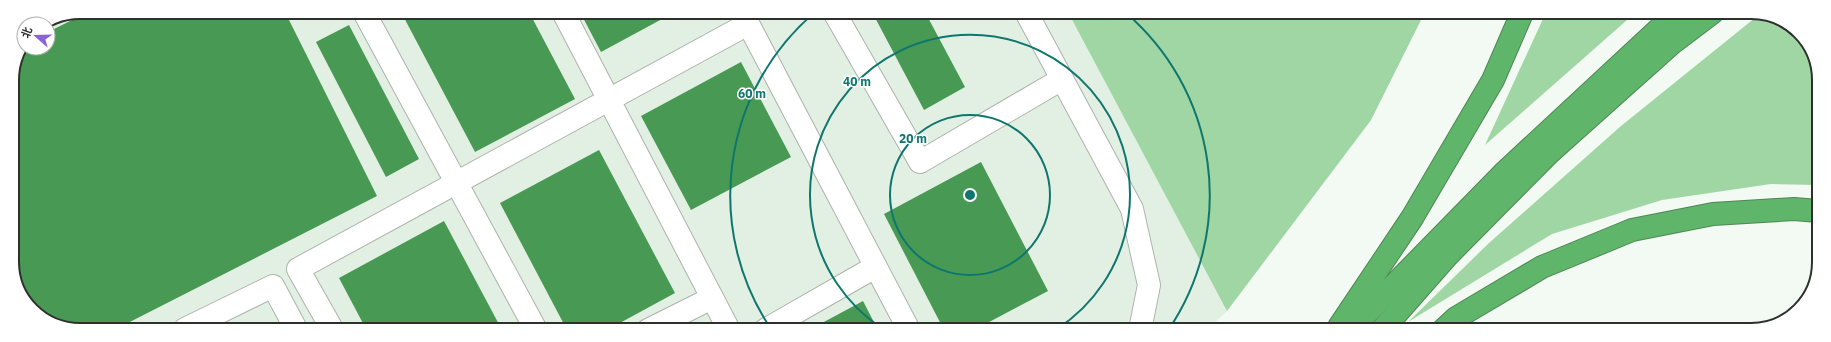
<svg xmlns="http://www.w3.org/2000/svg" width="1831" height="342" viewBox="0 0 1831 342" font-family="'IBM Plex Sans','Noto Sans SC',sans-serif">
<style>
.built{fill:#e2efe3}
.green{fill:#9fd6a3}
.building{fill:#489954}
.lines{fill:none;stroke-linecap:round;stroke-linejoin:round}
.minor-casing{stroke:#adb3ad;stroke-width:24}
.tertiary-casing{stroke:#adb3ad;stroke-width:24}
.motorway-casing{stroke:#4e8755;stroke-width:24}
.minor{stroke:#fff;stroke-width:22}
.tertiary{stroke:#fff;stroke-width:22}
.motorway{stroke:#5fb66a;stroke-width:22}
.ring{fill:none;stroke:#0f766e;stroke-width:2}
.rim{fill:none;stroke:#2d302d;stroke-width:2}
.centre{fill:#0f766e;stroke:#fff;stroke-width:2}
.ring-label{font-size:12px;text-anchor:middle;font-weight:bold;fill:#0f766e;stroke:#fff;stroke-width:3;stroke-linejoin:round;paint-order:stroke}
</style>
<rect width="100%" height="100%" fill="#f3faf3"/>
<polygon class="built" points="80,12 1425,12 1371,120 1227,311 1207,330 71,329 35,313 14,280 12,80 17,54 24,44 24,48 48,48 48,24 44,24 54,17"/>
<g class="green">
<polygon points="1068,12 1425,12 1371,120 1227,311"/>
<polygon points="1545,13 1635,13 1485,145 1542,21"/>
<polygon points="1761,13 1799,32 1818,66 1818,185 1771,184 1662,200 1552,234 1408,322 1489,243 1621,126"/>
</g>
<g class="building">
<polygon points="88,12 285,12 377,196 116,329 71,329 35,313 14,280 12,80 17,54 24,44 24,48 48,48 48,32"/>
<polygon points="401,12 529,12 575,99 475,152"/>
<polygon points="580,12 675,12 601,52"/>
<polygon points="872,12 925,12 965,87 924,110"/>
<polygon points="349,25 419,159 386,177 316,42"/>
<polygon points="741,62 791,157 691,210 641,116"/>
<polygon points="599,150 675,293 607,330 567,330 500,203"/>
<polygon points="981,162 1048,291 974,330 944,330 884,214"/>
<polygon points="444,221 502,330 366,329 339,278"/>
<polygon points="863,301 878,330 809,330"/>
</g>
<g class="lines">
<defs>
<g id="minor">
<polyline points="364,12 536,330"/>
<polyline points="563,12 729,330"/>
<polyline points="742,12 909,330"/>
<polyline points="834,12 920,162 1062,79"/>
<polyline points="185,329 273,286 296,329"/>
<polyline points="332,329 298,269 748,24"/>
<polyline points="648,330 712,298"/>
<polyline points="765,330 875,267"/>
</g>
<polyline id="tertiary" points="1026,12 1132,209 1149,285 1140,330"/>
<g id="motorway">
<polyline points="1339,327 1412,218 1493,80 1522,13"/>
<polyline points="1350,330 1506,171 1660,28 1680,13"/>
<polyline points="1382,330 1447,256 1549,153 1671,44 1712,13"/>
<polyline points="1443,330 1456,318 1542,267 1632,230 1713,214 1794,209 1818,211"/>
</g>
</defs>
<use href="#minor" class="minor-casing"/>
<use href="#tertiary" class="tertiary-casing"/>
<use href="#motorway" class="motorway-casing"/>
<use href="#minor" class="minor"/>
<use href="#tertiary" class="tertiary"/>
<use href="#motorway" class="motorway"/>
</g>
<g class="ring">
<circle cx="970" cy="195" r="80"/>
<path d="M883 329A160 160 0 1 1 1057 329"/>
<path d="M771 329A240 240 0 0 1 814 13M1126 13A240 240 0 0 1 1169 329"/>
</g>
<path d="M0 0H1831V342H0ZM80 19H1751A61 61 0 0 1 1812 80V262A61 61 0 0 1 1751 323H80A61 61 0 0 1 19 262V80A61 61 0 0 1 80 19Z" fill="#fff" fill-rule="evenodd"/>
<path class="rim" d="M80 19H1751A61 61 0 0 1 1812 80V262A61 61 0 0 1 1751 323H80A61 61 0 0 1 19 262V80A61 61 0 0 1 80 19Z"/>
<circle cx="970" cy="195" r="6" class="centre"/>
<g class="ring-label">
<text x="857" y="86">40 m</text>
<text x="752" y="98">60 m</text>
<text x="913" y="143">20 m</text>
</g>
<g transform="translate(36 36) rotate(290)"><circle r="19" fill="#ffffff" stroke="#abacab"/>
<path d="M0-3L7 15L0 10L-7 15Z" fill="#8b60db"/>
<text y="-6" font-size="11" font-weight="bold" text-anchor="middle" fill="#2d302d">北</text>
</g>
</svg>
